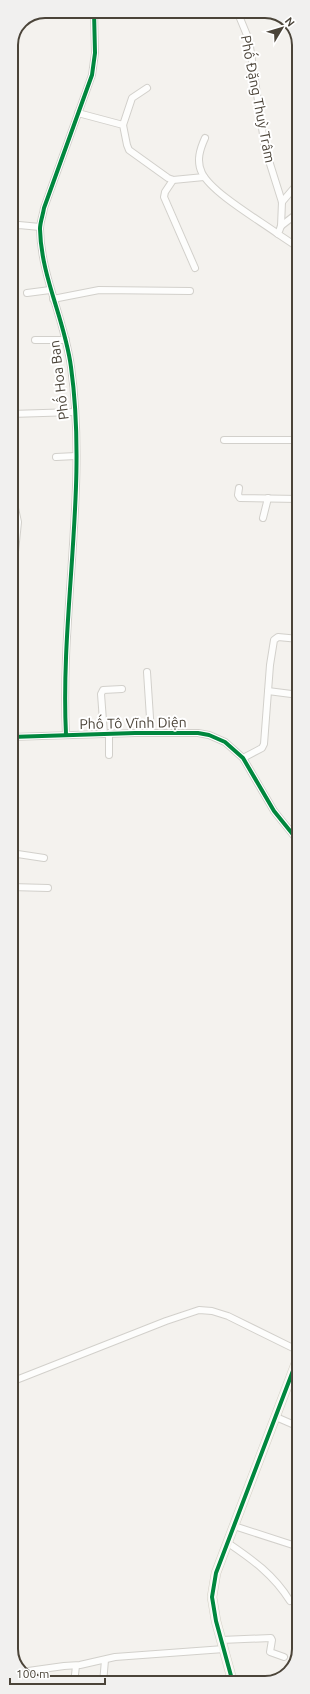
<svg xmlns="http://www.w3.org/2000/svg" width="310" height="1694" viewBox="0 0 310 1694" font-family="Ubuntu,sans-serif">
<style>
.lines{fill:none;stroke-linecap:round;stroke-linejoin:round}
.street-casing{stroke:#d2d0cb;stroke-width:8}
.secondary-casing{stroke:#d3cfc5;stroke-width:10}
.street{stroke:#fdfdfc;stroke-width:6}
.secondary{stroke:#f7f6f1;stroke-width:9}
.cycleway-casing{stroke:#fff;stroke-width:6}
.cycleway{stroke:#00873e;stroke-width:4}
.labels{text-anchor:middle;dominant-baseline:central;stroke-width:4;stroke-linejoin:round;paint-order:stroke}
.street-label{font-size:14px;fill:#4b4439;stroke:#fff}
.rim{fill:none;stroke:#4b4439;stroke-width:2}
</style>
<rect width="100%" height="100%" fill="#f4f2ee"/>
<g class="lines">
<defs>
<g id="street">
<polyline points="237,11 249,40 265,148 282,202 281,226 278,234 299,248"/>
<polyline points="78,113 123,125 127,145 129,150 168,178 173,180 204,177"/>
<polyline points="123,125 132,98 147,88"/>
<path d="M205,138C200,149 196,161 202,173C212,193 259,220 278,234"/>
<polyline points="173,180 165,192 164,197 195,268"/>
<polyline points="282,202 299,182"/>
<polyline points="281,226 299,212"/>
<polyline points="11,231 12,228 19,225 40,227"/>
<polyline points="27,293 50,290"/>
<polyline points="53,299 99,290 190,291"/>
<polyline points="35,340 66,340"/>
<polyline points="11,414 75,412"/>
<polyline points="224,440 299,440"/>
<polyline points="56,457 76,456"/>
<polyline points="239,488 238,495 240,498 299,499"/>
<polyline points="11,490 18,522 11,591"/>
<polyline points="263,518 268,498"/>
<polyline points="147,672 151,733"/>
<polyline points="268,691 299,695"/>
<polyline points="104,734 101,694 103,690 122,689"/>
<path d="M66,735C60,613 88,489 71,367C65,320 41,277 40,229C40,222 43,215 44,208L92,75L95,53L94,11"/>
<polyline points="11,737 135,733 198,733 209,735 225,742 243,758 274,811 299,842"/>
<polyline points="109,755 109,733"/>
<polyline points="243,758 262,748 264,744 270,665 274,640 278,637 299,639"/>
<polyline points="11,815 11,821"/>
<polyline points="11,853 44,858"/>
<polyline points="11,887 48,888"/>
<polyline points="11,1382 166,1321 199,1310 212,1311 228,1316 299,1351"/>
<polyline points="276,1417 299,1427"/>
<polyline points="234,1526 299,1547"/>
<path d="M228,1543C253,1560 274,1575 290,1601"/>
<polyline points="221,1640 271,1638 272,1640 270,1652 284,1657"/>
<polyline points="21,1672 64,1666 80,1665 115,1657 224,1649"/>
<polyline points="74,1683 76,1666"/>
<polyline points="103,1683 105,1660"/>
</g>
<polyline id="secondary" points="233,1683 216,1621 212,1597 216,1573 299,1355"/>
</defs>
<use href="#street" class="street-casing"/>
<use href="#secondary" class="secondary-casing"/>
<use href="#street" class="street"/>
<use href="#secondary" class="secondary"/>
<defs>
<g id="cycleway">
<path d="M66,735C60,613 88,489 71,367C65,320 41,277 40,229C40,222 43,215 44,208L92,75L95,53L94,11"/>
<polyline points="11,737 135,733 198,733 209,735 225,742 243,758 274,811 299,842"/>
<polyline points="233,1683 216,1621 212,1597 216,1573 299,1355"/>
</g>
</defs>
<use href="#cycleway" class="cycleway-casing"/>
<use href="#cycleway" class="cycleway"/>
</g>
<g class="labels">
<g class="street-label">
<text transform="translate(258 99) rotate(79)">Phố Đặng Thuỳ Trâm</text>
<text transform="translate(59 380) rotate(-97)">Phố Hoa Ban</text>
<text transform="translate(133 723) rotate(-1)">Phố Tô Vĩnh Diện</text>
</g>
</g>
<path d="M0 0H310V1694H0ZM45 18H265A27 27 0 0 1 292 45V1649A27 27 0 0 1 265 1676H45A27 27 0 0 1 18 1649V45A27 27 0 0 1 45 18Z" fill="#f1f0ef" fill-rule="evenodd"/>
<path class="rim" d="M45 18H265A27 27 0 0 1 292 45V1649A27 27 0 0 1 265 1676H45A27 27 0 0 1 18 1649V45A27 27 0 0 1 45 18Z"/>
<g transform="translate(282 28) rotate(52)" stroke="#ffffff" stroke-width="3" paint-order="stroke">
<path d="M0-3L7 15L0 10L-7 15Z" fill="#4b4439"/>
<text y="-6" font-size="11" font-weight="bold" text-anchor="middle" fill="#4b4439">N</text>
</g>
<path d="M10 1678v6h95v-6" fill="none" stroke="#4b4439" stroke-width="2"/>
<text x="16" y="1678" font-size="12" fill="#4b4439" stroke="#ffffff" stroke-width="3" paint-order="stroke">100 m</text>
</svg>
